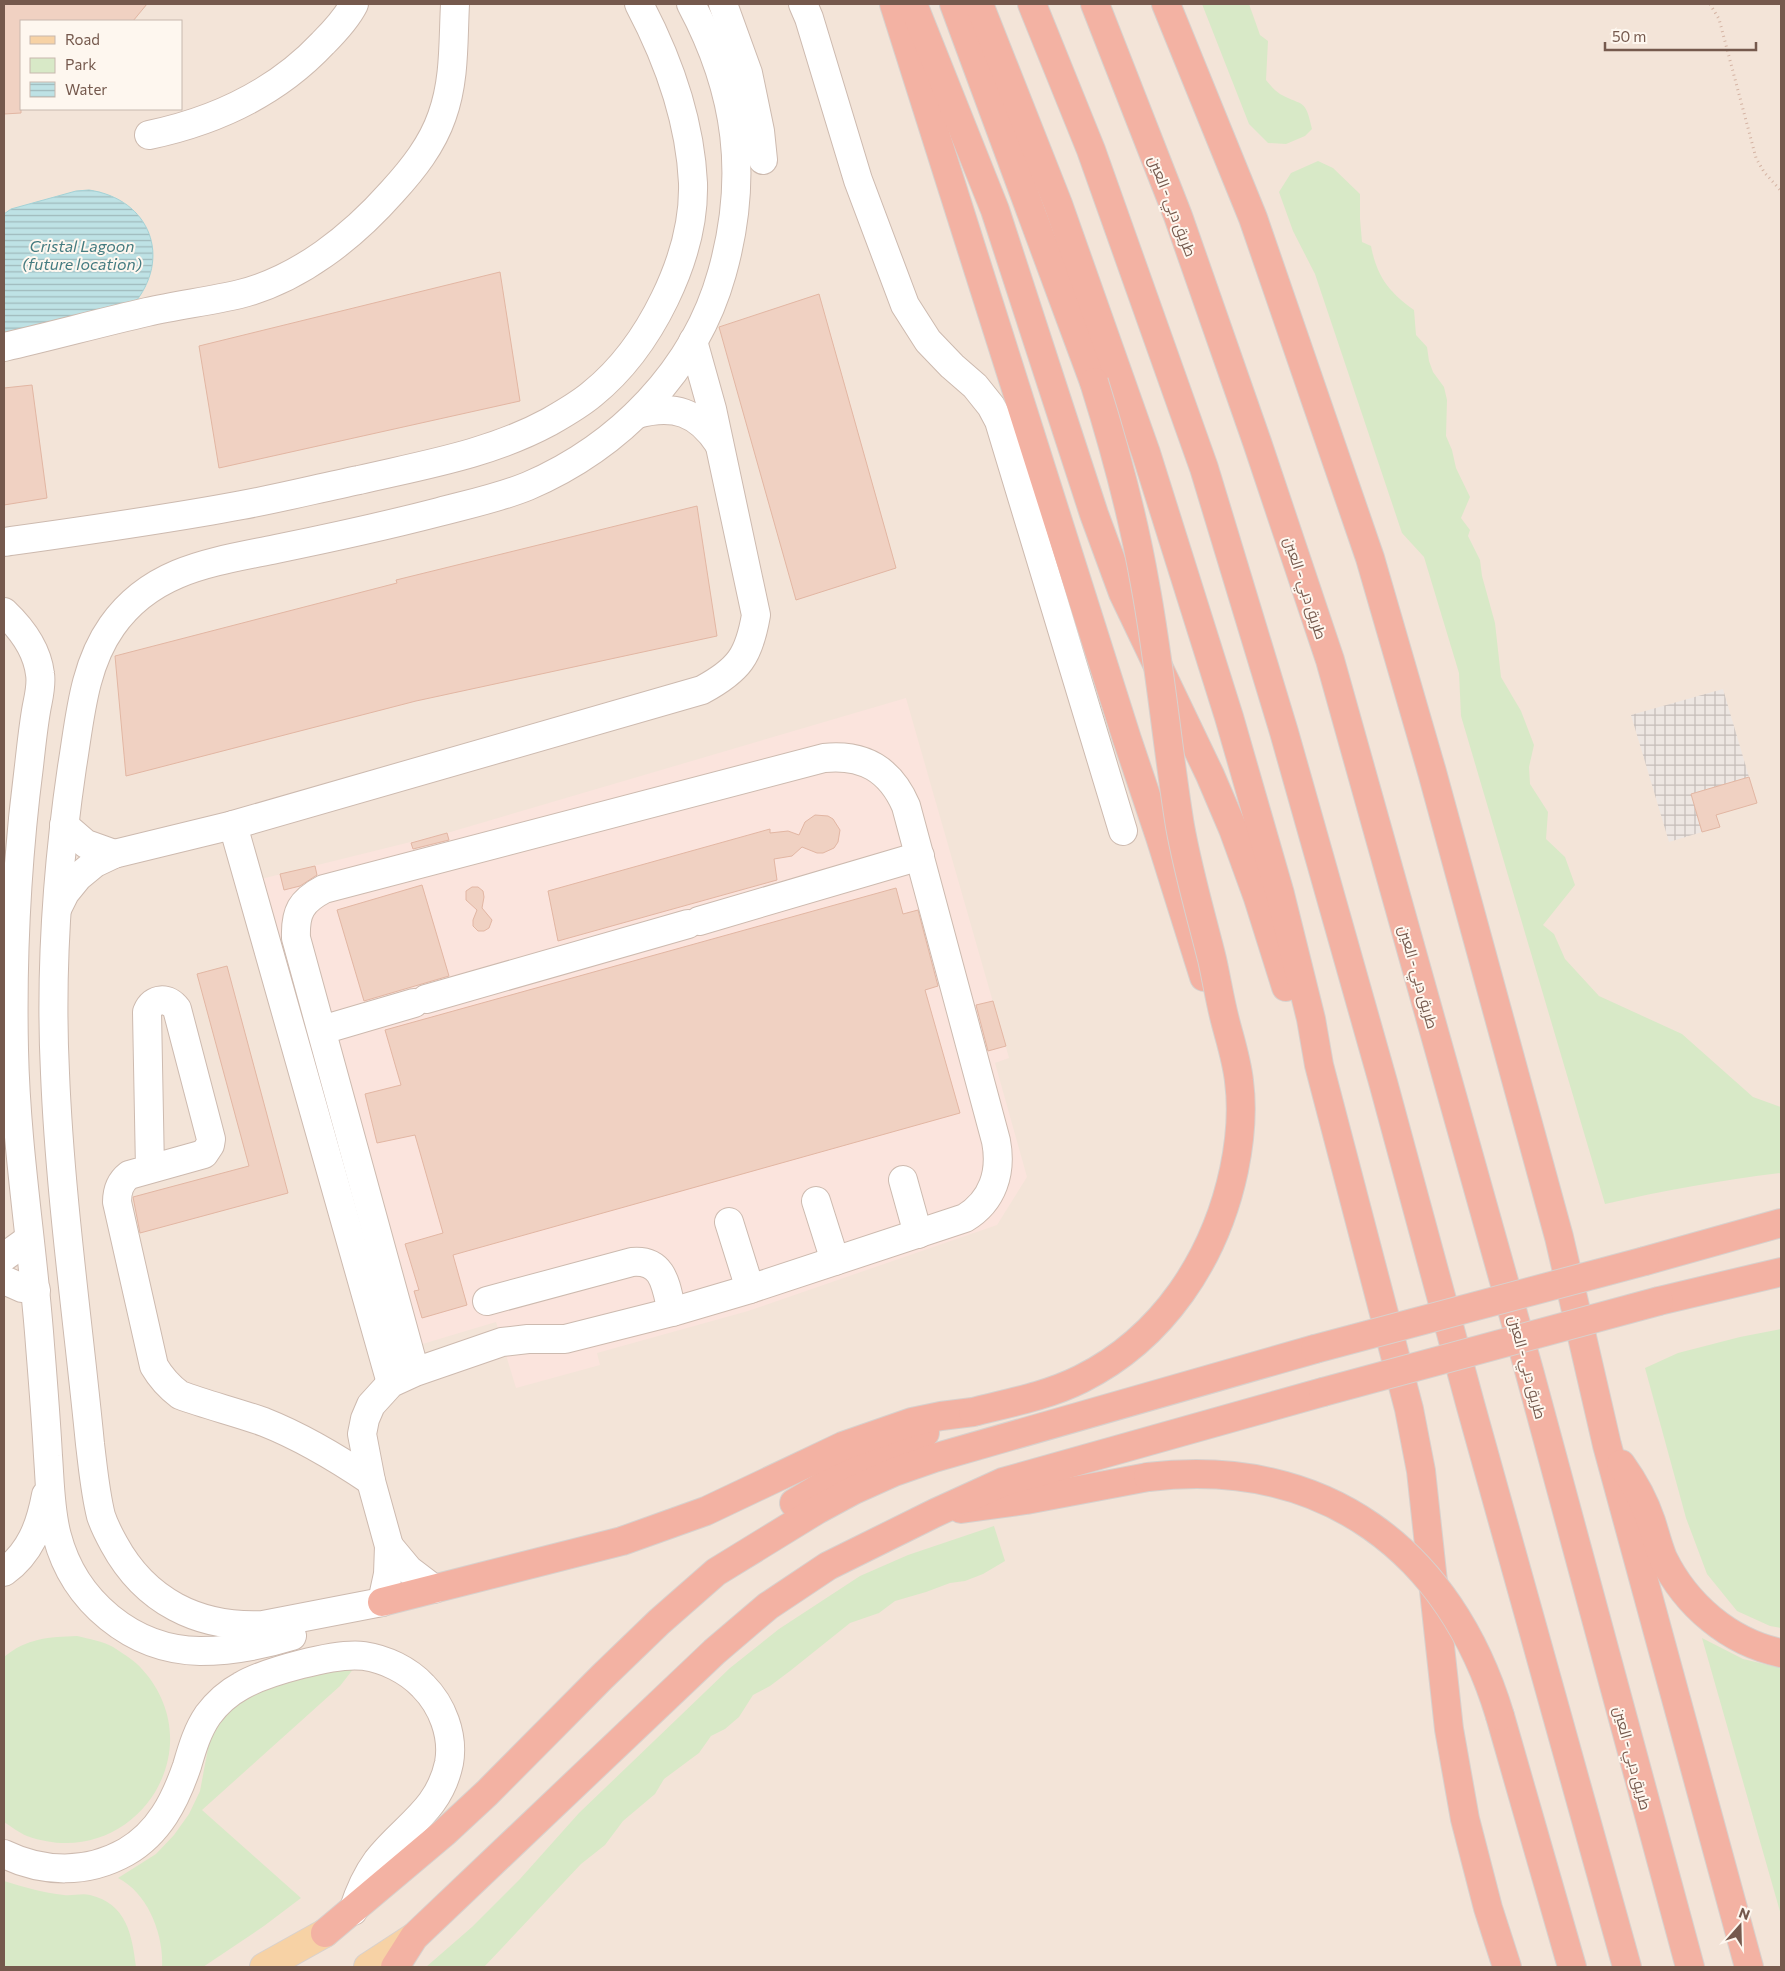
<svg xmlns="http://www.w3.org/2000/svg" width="1785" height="1971" viewBox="0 0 1785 1971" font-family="Commissioner,Cairo,sans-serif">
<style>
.residential{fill:#f3e4d8;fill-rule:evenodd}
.commercial{fill:#fbe4dd}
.industrial{fill:url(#industrial-grid)}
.green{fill:#d8e9c7}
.water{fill:url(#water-rules);stroke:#a4d2d6}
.building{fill:#f0d1c2;stroke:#e2b6a3}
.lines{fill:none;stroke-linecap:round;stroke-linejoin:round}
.minor-casing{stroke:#cdbaaf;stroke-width:30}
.major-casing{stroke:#d8d1cd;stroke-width:30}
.highway-casing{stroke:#d8d1cd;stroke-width:30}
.path{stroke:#d5b4a4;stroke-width:3;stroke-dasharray:1 4;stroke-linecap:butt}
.minor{stroke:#fff;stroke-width:28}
.major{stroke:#f7d2a5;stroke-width:28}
.highway{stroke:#f3b2a3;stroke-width:28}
.highway-bridge-casing{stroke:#d8d1cd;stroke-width:30;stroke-linecap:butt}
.highway-bridge{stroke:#f3b2a3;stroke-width:28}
.labels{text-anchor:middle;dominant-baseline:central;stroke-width:4;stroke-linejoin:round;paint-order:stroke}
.street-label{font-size:15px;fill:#75594d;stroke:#fef7ef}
.water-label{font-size:16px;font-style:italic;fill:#447b80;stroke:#fef7ef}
</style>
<defs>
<pattern id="industrial-grid" width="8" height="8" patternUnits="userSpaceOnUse" patternTransform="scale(1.25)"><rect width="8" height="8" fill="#ede6e2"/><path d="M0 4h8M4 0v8" fill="none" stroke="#c5bdb9"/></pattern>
<pattern id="water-rules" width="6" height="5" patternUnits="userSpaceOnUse" patternTransform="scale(1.25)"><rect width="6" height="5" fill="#bee2e5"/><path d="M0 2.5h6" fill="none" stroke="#9fbabc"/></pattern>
</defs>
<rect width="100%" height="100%" fill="#fcf3e9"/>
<path class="residential" d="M4,4H1781V1967H4ZM21,21H181V109H21Z"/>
<polygon class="commercial" points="906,698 1009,1058 995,1063 1027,1177 997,1225 748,1311 597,1353 600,1365 516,1388 496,1322 399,1351 261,879 447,833"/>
<polygon class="industrial" points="1723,689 1749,777 1691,794 1702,832 1669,842 1631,715"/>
<g class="green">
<path d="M1202,4H1249L1260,35L1268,41L1266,80C1270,85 1275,91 1280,94C1304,107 1305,98 1312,129L1305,136L1286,144L1268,143L1249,124Z"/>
<path d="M1318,161L1333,168L1360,194V219L1362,242L1371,246C1377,277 1389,292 1414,310L1416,335L1427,347L1429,361L1433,372L1444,387L1447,400L1446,436L1452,450L1456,468L1470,497L1461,518L1470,530L1468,536L1480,560L1482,576L1495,623L1501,677L1521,711L1534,745L1529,767L1530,784L1548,812L1546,839L1565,857L1575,885L1543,925L1554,934L1565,959L1599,996L1682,1034L1753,1097L1781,1107V1173C1722,1180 1663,1191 1605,1204L1461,716L1459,673L1424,557L1402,533L1315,274L1293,231L1279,192L1291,173Z"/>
<polygon points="1781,1329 1781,1628 1770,1626 1737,1611 1707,1574 1686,1518 1645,1368 1678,1353 1740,1337"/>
<polygon points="994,1526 1005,1561 983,1574 965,1581 950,1583 926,1592 895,1601 879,1613 850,1623 790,1671 770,1686 753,1695 739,1717 725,1729 711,1736 699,1753 664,1779 655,1794 623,1821 605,1845 581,1864 484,1967 426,1967 472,1927 520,1879 579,1813 730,1668 779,1629 860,1576 908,1555"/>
<path d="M77,1636C89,1639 103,1641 113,1647C122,1653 134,1660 141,1668C217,1750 132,1874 27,1836C19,1833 11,1826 4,1822V1657C27,1638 49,1637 77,1636Z"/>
<polygon points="1702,1638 1743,1659 1781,1668 1781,1915"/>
<path d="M332,1667L354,1668L340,1686L202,1810L301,1898L264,1926L203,1967H162C164,1935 148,1893 118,1878L156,1854L174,1835L189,1814L200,1791L209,1743L226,1711L248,1691Z"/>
<path d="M4,1881C24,1887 43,1893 64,1895C72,1896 82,1893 90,1895C127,1904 132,1935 136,1967H4Z"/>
</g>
<path class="water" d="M89,190C150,199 173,258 133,305L4,334V214L11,209L76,191Z"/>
<g class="building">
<polygon points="4,4 147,4 133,21 21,21 21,113 4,114"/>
<polygon points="500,272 520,401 219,468 199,346"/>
<polygon points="819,294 896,568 796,600 719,327"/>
<polygon points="32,385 47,498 4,505 4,388"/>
<polygon points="697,506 717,636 416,701 126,776 115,656 397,583 396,580"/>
<polygon points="1749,777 1757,803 1716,815 1720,827 1702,832 1691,794"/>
<polygon points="815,815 828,816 833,819 840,830 838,842 834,848 823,853 817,853 802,847 792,856 774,859 777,880 558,941 548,891 770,829 770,833 788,831 799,835 805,822"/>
<polygon points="447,833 449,840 413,849 411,843"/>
<polygon points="315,866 317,875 300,886 284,890 280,874"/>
<polygon points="422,885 449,976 364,1001 337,910"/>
<polygon points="472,887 478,887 483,891 484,897 482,908 492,920 489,928 484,931 478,931 473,926 473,920 477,910 466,900 466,891"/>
<polygon points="896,888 903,914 918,910 938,986 925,990 960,1113 453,1255 467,1305 422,1318 414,1291 419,1290 405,1244 443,1233 415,1135 377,1143 365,1094 401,1085 385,1030"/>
<polygon points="227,966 288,1193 140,1233 133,1197 249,1166 197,974"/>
<polygon points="993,1001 1006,1046 988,1051 976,1005"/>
</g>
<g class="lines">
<defs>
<g id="minor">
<polyline points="723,4 748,73 760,131 763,160"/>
<polyline points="803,4 809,18 858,180 905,305 928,341 952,366 975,386 991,406 999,421 1123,831"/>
<path d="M149,135C216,121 276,93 323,43C335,31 347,18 354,4"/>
<path d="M4,347C52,336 99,323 147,312C178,305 210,301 240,294C300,279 353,236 392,192C413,169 432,145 442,116C455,80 453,42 455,4"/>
<path d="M637,414C674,404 698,412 719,444"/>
<path d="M4,542C83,531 163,520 242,505C281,498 320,488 359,480C423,465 490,454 549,422C563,414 579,405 592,394C649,348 695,257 693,183C690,119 668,59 639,4"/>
<path d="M4,612C22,629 37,649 40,674C42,686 38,699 36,711C33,729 31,748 29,766C17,859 12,956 14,1050C16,1149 33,1247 40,1345C43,1382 46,1419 48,1456C50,1482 50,1511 57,1536C74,1601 132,1650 200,1651C231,1651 263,1645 292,1636"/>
<polyline points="64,825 86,844 114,854"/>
<polyline points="233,825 391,1383"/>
<path d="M58,907L65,893L78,877L95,863L114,854L233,825L702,690C739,670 749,656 756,615L712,409L693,341"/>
<polyline points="699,921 920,856"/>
<polyline points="426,999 688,924"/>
<polyline points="322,1030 414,1003"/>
<path d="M150,1169L147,1012C153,997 168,997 177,1009L211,1139L210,1145L204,1154L129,1175C120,1182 117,1190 117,1202L154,1366C161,1378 168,1386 180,1395C207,1405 236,1412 264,1422C302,1437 337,1458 371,1481"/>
<polyline points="903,1180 918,1234"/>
<polyline points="816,1201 835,1261"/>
<polyline points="729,1222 750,1289"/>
<polyline points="4,1257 29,1239"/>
<polyline points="4,1280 22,1288 36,1290"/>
<path d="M487,1301L632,1262C665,1259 666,1288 672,1312"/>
<polyline points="389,1546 409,1570 434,1589"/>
<path d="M4,1572C30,1553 40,1527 46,1495"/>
<path d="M382,1602L388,1574L389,1546L371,1481L362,1434L365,1419L371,1405L391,1383L415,1372L502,1342L528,1339H565L672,1312L750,1289L965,1218C993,1201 1002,1172 996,1141L906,806C890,769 863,754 824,758L324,889C301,901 295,912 296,938L415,1372"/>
<path d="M382,1602L263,1625C198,1628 145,1601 114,1544C109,1535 104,1525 101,1516C95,1492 93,1468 90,1444C78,1321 60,1196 55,1073C50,971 57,869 72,767C80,719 83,667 112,626C152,569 213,562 276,549C330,538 385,526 439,512C469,504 499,498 528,486C619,447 695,370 722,273C749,177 738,92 691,4"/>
<path d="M4,1854C43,1873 87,1874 126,1852C159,1833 175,1801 187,1766C192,1749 197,1731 208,1715C217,1703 228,1693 241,1686C265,1672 336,1652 364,1656C385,1659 408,1670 423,1686C442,1705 454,1735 449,1763C439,1811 404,1826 377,1861C366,1876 359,1892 353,1911"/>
</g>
<g id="major">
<polyline points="264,1967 325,1933"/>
<polyline points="368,1967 414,1937"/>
</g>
<g id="highway">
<polyline points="894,4 1127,739 1160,837 1204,977"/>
<polyline points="913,4 995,210 1094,514 1123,593 1210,775 1233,829 1258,898 1286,987"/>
<polyline points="954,4 1094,382"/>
<polyline points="979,4 1058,204 1146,453 1229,717 1280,894 1311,1019 1319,1065 1409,1409 1421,1471 1449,1729 1465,1819 1488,1908 1507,1967"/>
<polyline points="1032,4 1091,150 1204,468 1284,732 1383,1082 1471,1407 1627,1967"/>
<polyline points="1095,4 1178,216 1257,442 1330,660 1530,1374 1690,1967"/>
<polyline points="1166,4 1253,218 1370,558 1432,772 1559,1237 1607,1445 1749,1967"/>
<polyline points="1645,1261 1781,1223"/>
<polyline points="1659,1301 1781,1272"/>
<path d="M1621,1464C1634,1482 1644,1500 1651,1521C1655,1533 1658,1546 1663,1558C1686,1605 1729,1642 1781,1653"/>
<polyline points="794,1503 863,1462 925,1433"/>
<polyline points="961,1509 1026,1500 1148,1477"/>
<polyline points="382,1602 622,1541 706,1511 843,1446 912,1422 941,1416 973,1412"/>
<polyline points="1500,1716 1572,1967"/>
<polyline points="325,1933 445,1832 487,1793 602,1677 659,1622 716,1572 817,1510 854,1490 894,1472 934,1458 1315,1349"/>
<polyline points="395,1967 414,1937 714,1652 768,1606 828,1566 935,1513 1003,1482 1323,1392"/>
</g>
</defs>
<use href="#minor" class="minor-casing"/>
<use href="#major" class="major-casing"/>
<use href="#highway" class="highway-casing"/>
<polyline class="path" points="1710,4 1719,19 1756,158 1764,172 1781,191"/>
<use href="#minor" class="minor"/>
<use href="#major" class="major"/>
<use href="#highway" class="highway"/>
<defs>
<g id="highway-bridge">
<polyline points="1315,1349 1645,1261"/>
<polyline points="1323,1392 1659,1301"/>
<path d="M973,1412C1009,1403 1047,1396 1081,1379C1163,1338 1215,1259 1234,1170C1240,1141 1243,1111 1239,1081C1237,1062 1231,1043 1226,1024C1220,1002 1217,981 1212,959C1201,915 1188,871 1180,826C1167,746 1160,664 1145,584C1133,515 1115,449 1094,382"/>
<path d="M1148,1477C1324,1456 1450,1550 1500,1716"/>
</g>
</defs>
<use href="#highway-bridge" class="highway-bridge-casing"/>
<use href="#highway-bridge" class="highway-bridge"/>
</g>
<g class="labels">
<g class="street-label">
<text transform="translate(1173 206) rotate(69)">طريق دبي - العين</text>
<text transform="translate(1306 588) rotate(72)">طريق دبي - العين</text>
<text transform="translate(1419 977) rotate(74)">طريق دبي - العين</text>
<text transform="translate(1528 1367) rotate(75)">طريق دبي - العين</text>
<text transform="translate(1633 1758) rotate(75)">طريق دبي - العين</text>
</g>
<g class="water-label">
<text x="82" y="245">Cristal Lagoon<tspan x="82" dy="18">(future location)</tspan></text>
</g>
</g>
<rect width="1785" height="1971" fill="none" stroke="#75594d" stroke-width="10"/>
<rect x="20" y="20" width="162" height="90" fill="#fef7ef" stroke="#c7b8ae"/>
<rect x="30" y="36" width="25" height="8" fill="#f7d2a5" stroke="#c7b8ae"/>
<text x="65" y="45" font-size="15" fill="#75594d">Road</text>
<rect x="30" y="58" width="25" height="15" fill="#d8e9c7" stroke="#c7b8ae"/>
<text x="65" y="70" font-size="15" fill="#75594d">Park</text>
<rect x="30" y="82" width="25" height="15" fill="url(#water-rules)" stroke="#c7b8ae"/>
<text x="65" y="95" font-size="15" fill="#75594d">Water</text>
<g transform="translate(1740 1926) rotate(20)" stroke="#fef7ef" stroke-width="4" paint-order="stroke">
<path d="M0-4L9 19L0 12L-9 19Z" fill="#75594d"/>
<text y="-8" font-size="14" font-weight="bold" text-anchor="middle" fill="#75594d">N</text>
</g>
<path d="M1605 42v8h151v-8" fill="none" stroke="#75594d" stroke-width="2.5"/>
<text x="1612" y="42" font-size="15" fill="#75594d" stroke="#fef7ef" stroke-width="4" paint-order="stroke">50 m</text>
</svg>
